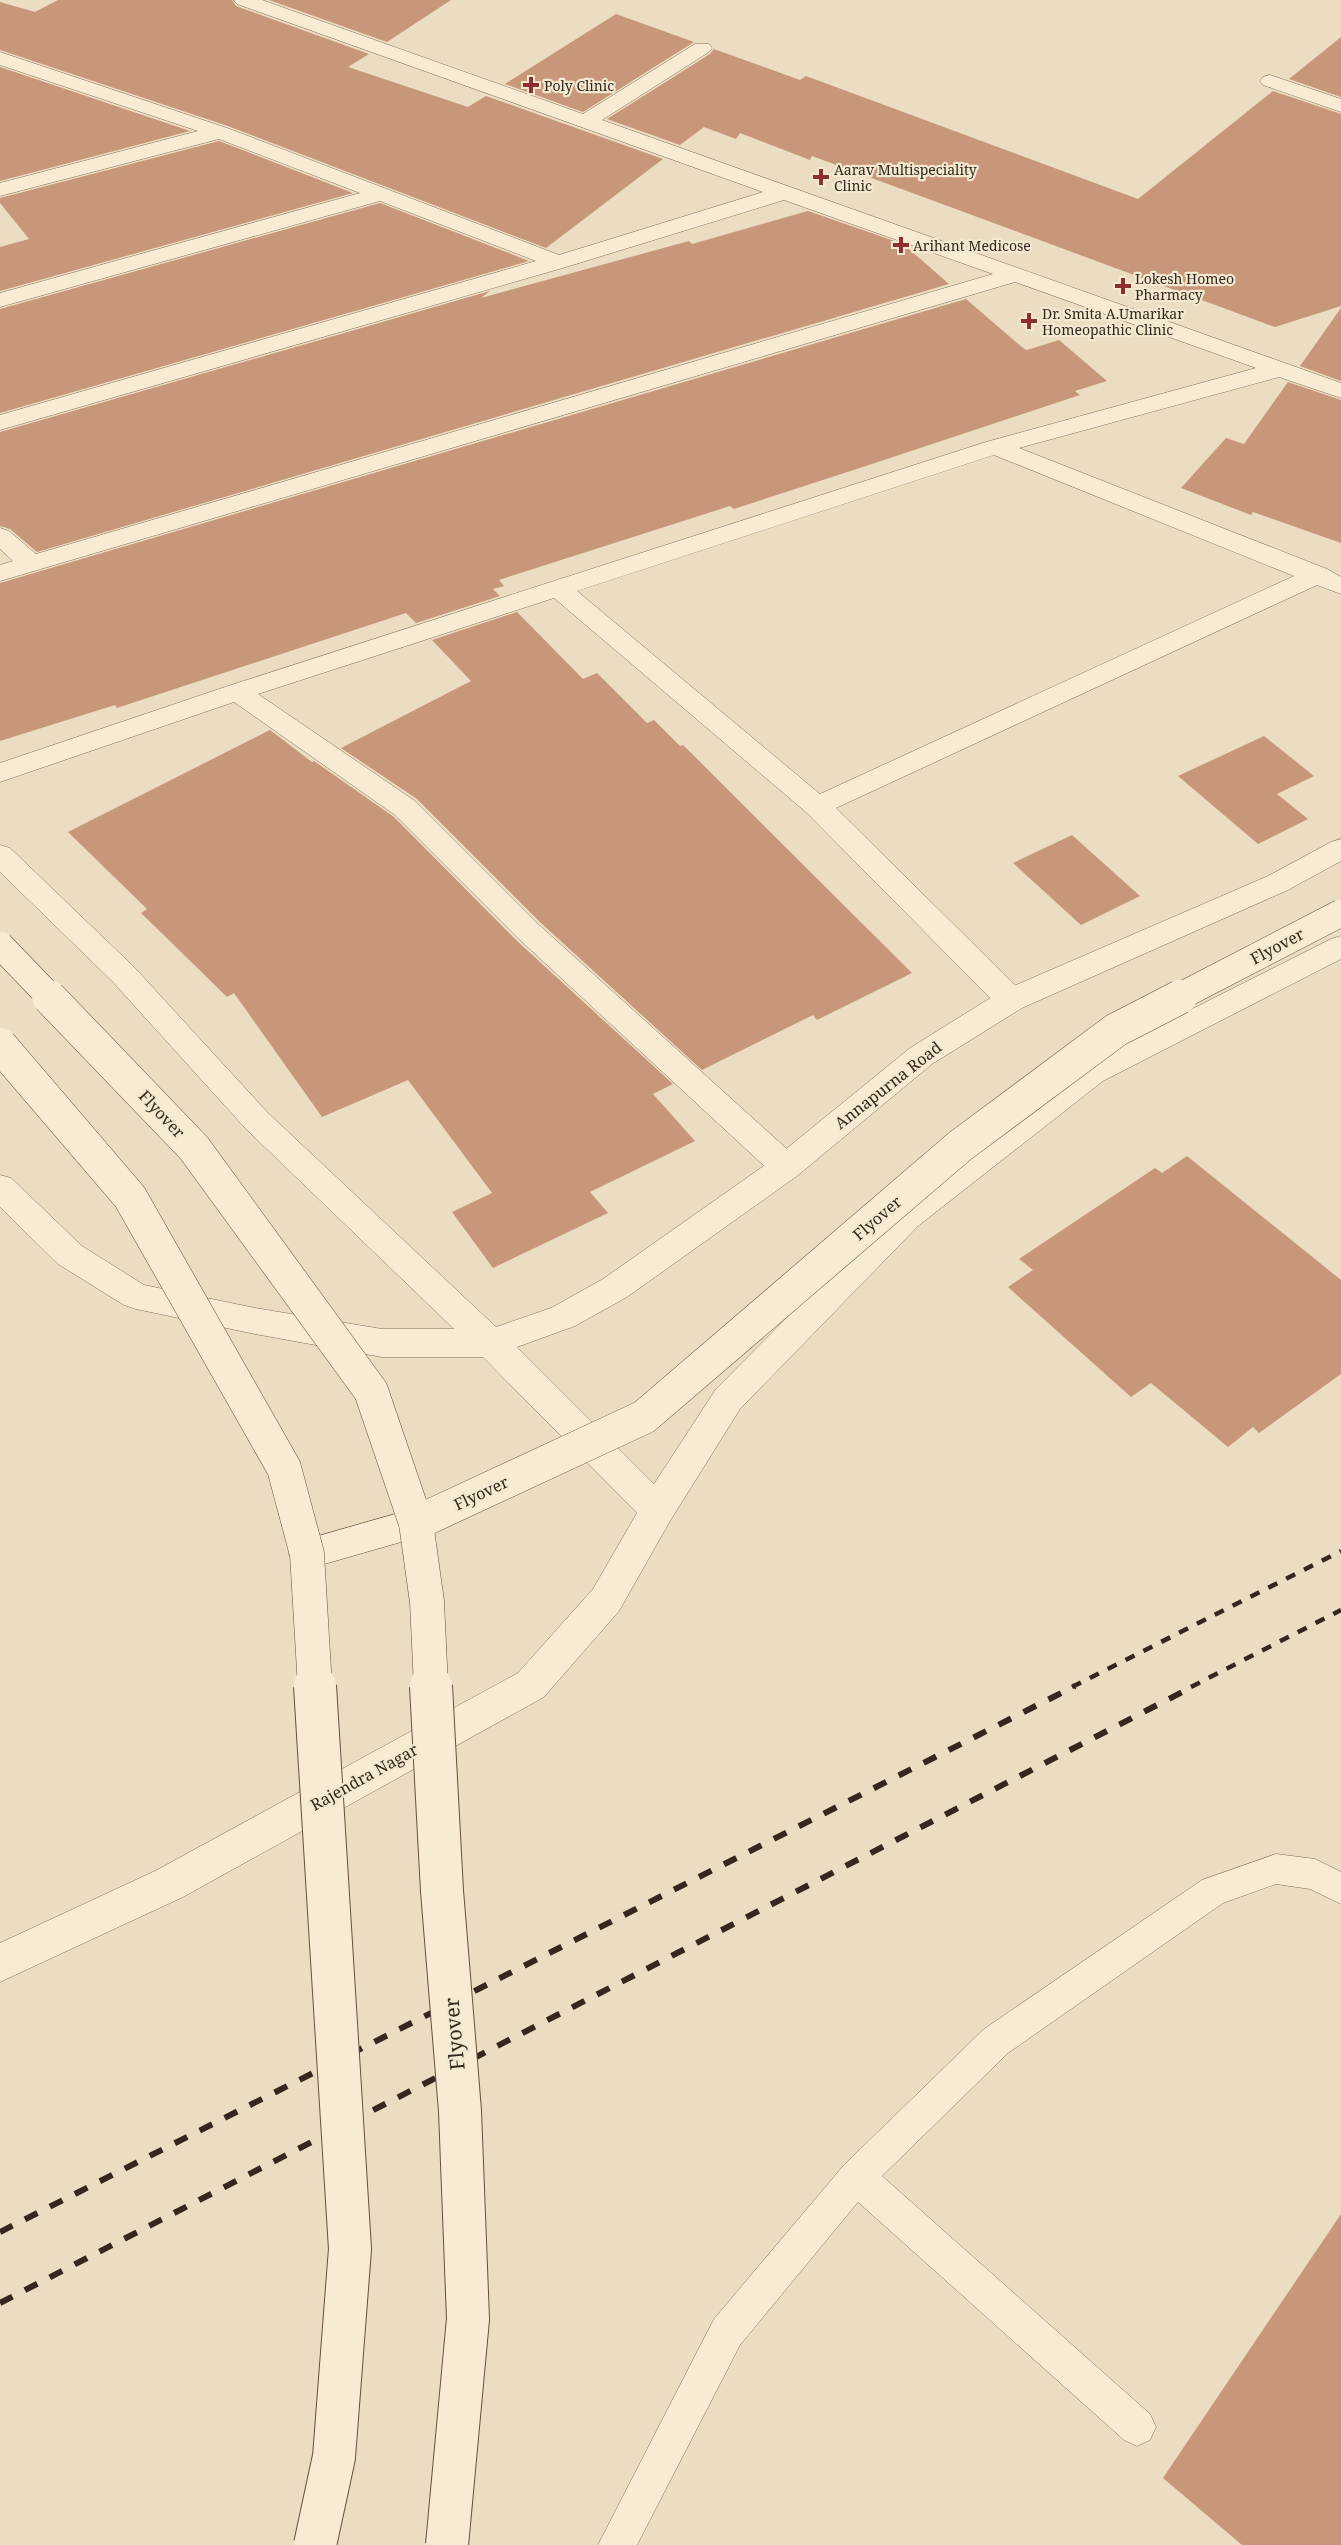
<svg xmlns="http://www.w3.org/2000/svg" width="1341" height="2545" viewBox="0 0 1341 2545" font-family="'Noto Serif',serif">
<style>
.building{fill:#c89679}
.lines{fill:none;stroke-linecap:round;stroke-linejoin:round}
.service-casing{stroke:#846e5a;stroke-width:1}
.minor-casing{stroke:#846e5a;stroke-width:1}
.tertiary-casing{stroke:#846e5a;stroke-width:1}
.secondary-casing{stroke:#66503d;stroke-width:1}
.service{fill:#f7ebd4;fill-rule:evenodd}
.minor{fill:#f7ebd4;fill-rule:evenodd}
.tertiary{fill:#f7ebd4;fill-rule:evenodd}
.secondary{fill:#f7ebd4;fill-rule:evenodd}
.rail-far1{stroke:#34271d;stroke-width:4.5;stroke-dasharray:10 10;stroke-linecap:butt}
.rail{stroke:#34271d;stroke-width:6;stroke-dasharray:14 14;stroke-linecap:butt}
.secondary-bridge-far2-casing{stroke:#66503d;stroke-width:28;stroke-linecap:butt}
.secondary-bridge-far1-casing{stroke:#66503d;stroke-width:35;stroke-linecap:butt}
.secondary-bridge-casing{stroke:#66503d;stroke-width:44;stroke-linecap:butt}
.secondary-bridge-far2{stroke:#f7ebd4;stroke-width:27}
.secondary-bridge-far1{stroke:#f7ebd4;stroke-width:34}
.secondary-bridge{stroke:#f7ebd4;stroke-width:42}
.poi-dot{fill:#902d31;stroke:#f3e8d0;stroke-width:2}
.labels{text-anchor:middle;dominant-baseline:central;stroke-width:4.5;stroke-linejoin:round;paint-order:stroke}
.far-poi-label{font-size:14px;fill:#34271d;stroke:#f3e8d0;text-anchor:start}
.street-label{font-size:16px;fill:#34271d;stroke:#f3e8d0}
.near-street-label{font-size:20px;fill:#34271d;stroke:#f3e8d0}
</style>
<rect width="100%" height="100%" fill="#ebddc1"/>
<g class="building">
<polygon points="58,0 232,0 236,6 369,54 348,67 468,107 486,96 663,159 546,248 228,126 0,50 0,2 35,12"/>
<polygon points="269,0 451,0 387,42"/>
<polygon points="616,14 694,42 583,112 505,84"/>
<polygon points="1341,37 1341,97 1289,79"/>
<polygon points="714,49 800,80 806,76 1138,199 1273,91 1341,114 1341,306 1275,327 812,156 810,160 740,133 736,139 704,127 680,145 607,119 710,54"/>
<polygon points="0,67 190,131 0,181"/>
<polygon points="219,141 353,193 0,291 0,247 29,239 0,203 0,198"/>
<polygon points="380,203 529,261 0,413 0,309"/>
<polygon points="808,211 903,244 949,284 37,552 10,529 0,526 0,432 490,291 481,298 689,241 692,244"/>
<polygon points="966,299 1023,348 1027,350 1059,340 1107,381 1075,391 1080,395 875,463 734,509 730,506 499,580 504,586 493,589 500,596 416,623 406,613 117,708 115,705 0,741 0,583"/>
<polygon points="1341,308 1341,381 1300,366"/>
<polygon points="1288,382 1341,400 1341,543 1253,512 1251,515 1181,488 1226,438 1244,444"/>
<polygon points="517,612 583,679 597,673 647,723 654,720 680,746 683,745 912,973 817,1020 813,1015 702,1070 541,923 417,799 341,748 471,681 432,640"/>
<polygon points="270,730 312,762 314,761 394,817 517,941 673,1084 653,1094 695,1141 590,1192 608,1213 493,1268 452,1212 492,1193 408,1080 322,1117 234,993 227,997 178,949 141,913 147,909 68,832"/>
<polygon points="1264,736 1314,776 1277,794 1308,819 1258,844 1178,776"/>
<polygon points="1072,835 1140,896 1081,925 1013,863"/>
<polygon points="1187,1156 1341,1280 1341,1374 1259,1433 1253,1427 1228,1447 1151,1383 1131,1397 1008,1287 1033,1270 1019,1259 1155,1168 1162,1173"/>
<polygon points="1341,2214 1341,2545 1242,2545 1163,2478"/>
</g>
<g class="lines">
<defs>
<polygon id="service" points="1276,1854 1315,1859 1341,1872 1341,1904 1310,1889 1276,1884 1223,1903 1008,2053 882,2176 1150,2414 1156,2427 1150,2440 1137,2446 1124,2440 858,2202 740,2345 637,2545 598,2545 714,2319 844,2165 984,2029 1202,1880"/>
<g id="minor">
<path d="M234,0H262L583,114L695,44H709L712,48L709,52L602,120L1341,383V398L1279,377L1019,448L1327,569L1341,577V594L1317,585L836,808L1022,992L1026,1000L1022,1008L1011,1011L1000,1008L807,813L554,598L258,694L415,801L539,925L797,1158L802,1167L797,1176L786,1179L775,1176L519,939L395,815L234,702L0,782V763L228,686L986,442L1256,368L1015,282L0,581V565L13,561L0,549V528L9,531L36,554L993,274L784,200L566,267L0,430V415L536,261L380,201L0,307V293L360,193L219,139L0,196V183L198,131L0,65V52L227,128L559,255L763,192L237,4ZM994,455L1294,576L820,794L577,591Z"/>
<polygon points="1270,75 1341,99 1341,112 1263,85 1260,81 1263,77"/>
<polygon points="0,1175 11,1178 82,1246 144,1285 255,1308 382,1329 491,1329 503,1333 508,1343 503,1353 491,1357 382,1357 255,1334 136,1309 124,1305 58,1264 0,1207"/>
</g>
<polygon id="tertiary" points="1341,839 1341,861 1288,890 1022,1008 932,1064 797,1176 627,1297 575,1326 517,1347 654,1484 716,1389 896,1208 1081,1065 1331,939 1341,936 1341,959 1103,1081 918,1226 740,1409 670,1521 619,1611 544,1697 183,1897 0,1982 0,1943 155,1871 518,1673 593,1589 637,1513 479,1353 246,1129 112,981 0,872 0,845 10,848 134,967 268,1113 496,1327 551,1308 603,1279 775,1158 910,1048 1000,992 1268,876 1331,842"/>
<polygon id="secondary" points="416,1508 429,1512 434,1523 429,1534 307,1569 294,1565 289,1554 294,1543"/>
</defs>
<use href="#service" class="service-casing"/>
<use href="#minor" class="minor-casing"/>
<use href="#tertiary" class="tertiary-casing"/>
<use href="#secondary" class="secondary-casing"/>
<use href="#service" class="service"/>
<use href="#minor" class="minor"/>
<use href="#tertiary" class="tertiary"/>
<use href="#secondary" class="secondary"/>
<g class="rail-far1">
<polyline points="1072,1687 1341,1551"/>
<polyline points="1191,1687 1341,1610"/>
</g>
<g class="rail">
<polyline points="0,2232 1075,1686"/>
<polyline points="0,2303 1194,1686"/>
</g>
<defs>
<g id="secondary-bridge-far2">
<polyline points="0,945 51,998"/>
<polyline points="1177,998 1341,913"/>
</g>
<g id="secondary-bridge-far1">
<polyline points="49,997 194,1148 371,1391 416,1523 427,1602 431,1687"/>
<polyline points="0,1045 130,1197 284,1468 307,1554 315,1687"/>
<polyline points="416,1523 644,1417 960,1146 1116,1030 1180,997"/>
</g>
<g id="secondary-bridge">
<polyline points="431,1686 442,1891 460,2111 468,2319 447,2545"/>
<polyline points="315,2545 334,2457 350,2249 315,1686"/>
</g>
</defs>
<use href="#secondary-bridge-far2" class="secondary-bridge-far2-casing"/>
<use href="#secondary-bridge-far1" class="secondary-bridge-far1-casing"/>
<use href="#secondary-bridge" class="secondary-bridge-casing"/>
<use href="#secondary-bridge-far2" class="secondary-bridge-far2"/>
<use href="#secondary-bridge-far1" class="secondary-bridge-far1"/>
<use href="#secondary-bridge" class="secondary-bridge"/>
</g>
<g class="poi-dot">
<path d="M528 76h6v6h6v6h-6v6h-6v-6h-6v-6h6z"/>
<path d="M818 168h6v6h6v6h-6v6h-6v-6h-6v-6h6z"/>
<path d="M898 236h6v6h6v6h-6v6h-6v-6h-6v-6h6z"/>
<path d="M1120 277h6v6h6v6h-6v6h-6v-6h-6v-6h6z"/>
<path d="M1026 312h6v6h6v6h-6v6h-6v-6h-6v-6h6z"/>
</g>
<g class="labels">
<g class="far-poi-label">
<text x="544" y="85">Poly Clinic</text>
<text x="834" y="169">Aarav Multispeciality<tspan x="834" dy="16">Clinic</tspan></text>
<text x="913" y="245">Arihant Medicose</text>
<text x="1135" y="278">Lokesh Homeo<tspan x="1135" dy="16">Pharmacy</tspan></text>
<text x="1042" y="313">Dr. Smita A.Umarikar<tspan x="1042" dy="16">Homeopathic Clinic</tspan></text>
</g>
<g class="street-label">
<text transform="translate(1277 946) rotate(-28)">Flyover</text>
<text transform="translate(888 1085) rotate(-38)">Annapurna Road</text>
<text transform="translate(162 1114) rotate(47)">Flyover</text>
<text transform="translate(877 1218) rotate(-41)">Flyover</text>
<text transform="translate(481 1493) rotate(-25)">Flyover</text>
<text transform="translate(364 1777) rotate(-29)">Rajendra Nagar</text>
</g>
<g class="near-street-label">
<text transform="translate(454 2034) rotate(-95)">Flyover</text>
</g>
</g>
</svg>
